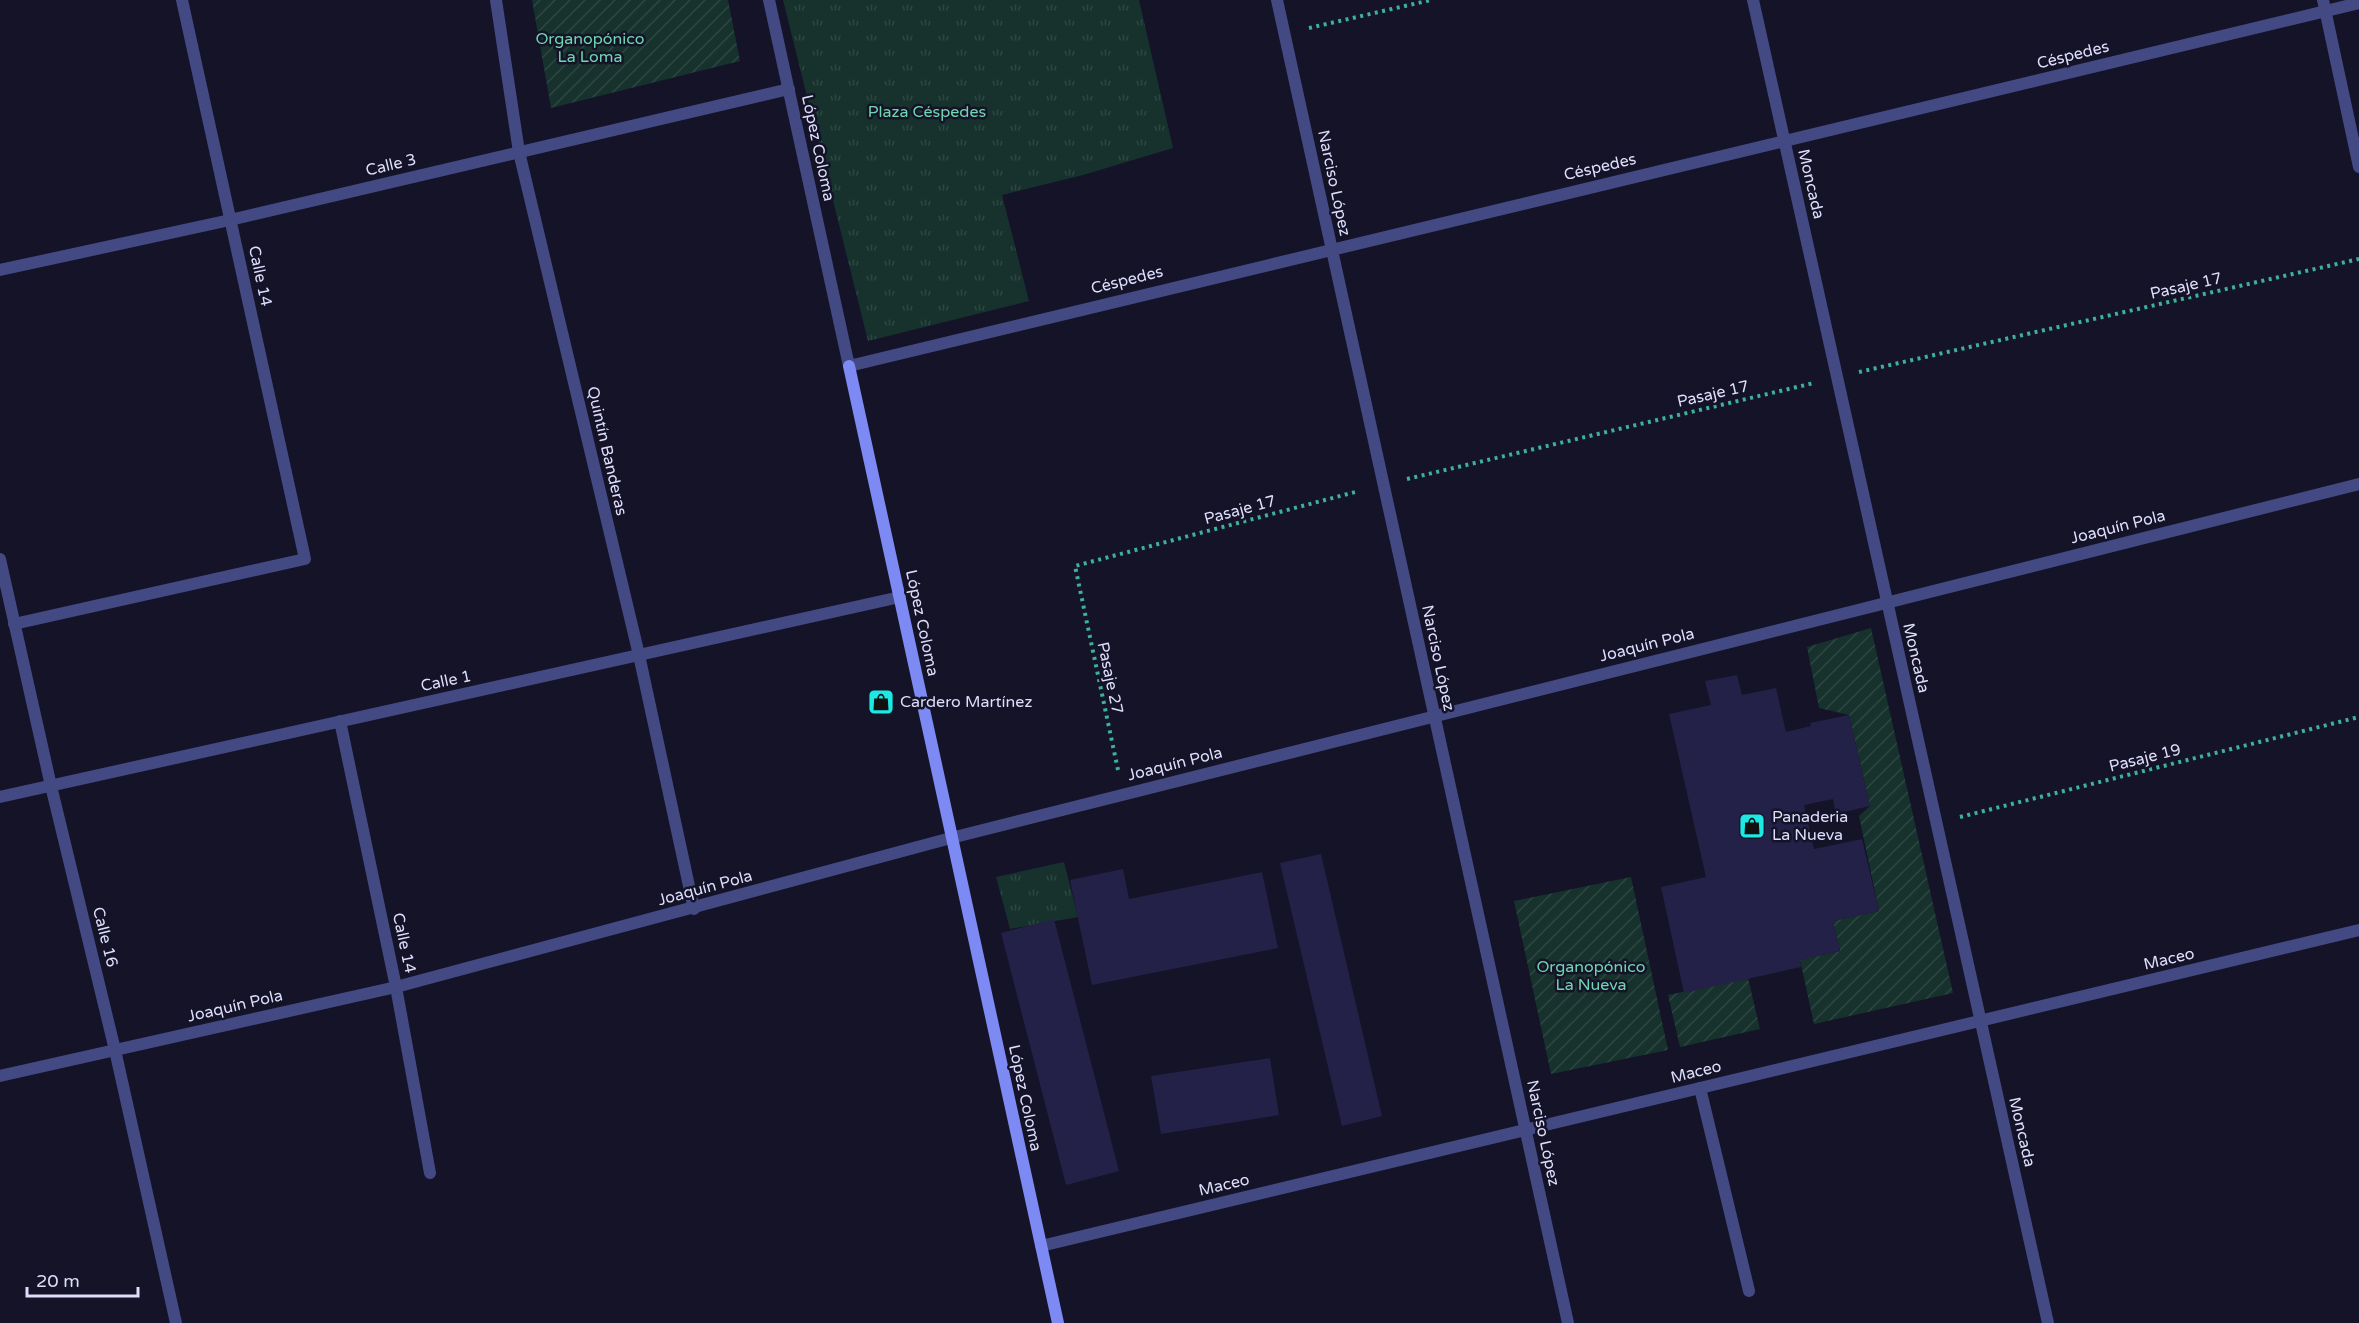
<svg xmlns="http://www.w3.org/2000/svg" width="2359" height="1323" viewBox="0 0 2359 1323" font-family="'Varela Round',sans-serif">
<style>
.grass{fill:url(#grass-tufts)}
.garden{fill:url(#garden-furrows)}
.building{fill:#242148}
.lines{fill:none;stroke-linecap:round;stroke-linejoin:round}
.path{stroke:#3db19b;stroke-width:4;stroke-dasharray:3 4.5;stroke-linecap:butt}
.lane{stroke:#434983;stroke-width:12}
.street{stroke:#434983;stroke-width:12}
.secondary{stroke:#7e8af3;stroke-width:12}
.labels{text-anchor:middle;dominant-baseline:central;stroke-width:5;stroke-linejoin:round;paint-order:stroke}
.park-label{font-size:16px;fill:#6fd6af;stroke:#141328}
.street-label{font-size:16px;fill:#dedefc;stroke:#141328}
.poi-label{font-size:16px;fill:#dedefc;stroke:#141328;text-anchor:start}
</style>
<defs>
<pattern id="grass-tufts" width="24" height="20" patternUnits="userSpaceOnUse" patternTransform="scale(1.5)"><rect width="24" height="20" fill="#17322d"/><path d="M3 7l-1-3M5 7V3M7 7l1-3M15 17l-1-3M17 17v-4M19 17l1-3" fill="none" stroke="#2d4642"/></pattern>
<pattern id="garden-furrows" width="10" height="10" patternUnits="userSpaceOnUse" patternTransform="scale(1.5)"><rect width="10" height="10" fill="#17322d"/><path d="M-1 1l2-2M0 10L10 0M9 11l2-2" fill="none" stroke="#2d4642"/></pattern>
</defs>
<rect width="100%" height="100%" fill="#141328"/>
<g class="grass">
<polygon points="783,0 1139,0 1173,148 1083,175 1002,195 1029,301 868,341"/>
<polygon points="1064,862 1078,917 1010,929 996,877"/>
</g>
<g class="garden">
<polygon points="532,0 728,0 740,61 551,108"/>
<polygon points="1871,628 1953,993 1814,1024 1800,960 1840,951 1833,921 1879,911 1859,816 1870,806 1849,715 1819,708 1807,647"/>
<polygon points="1631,877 1668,1050 1551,1074 1514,901"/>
<polygon points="1748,978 1760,1029 1680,1047 1668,995"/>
</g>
<g class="building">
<polygon points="1737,675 1742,695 1776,688 1786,732 1811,726 1810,723 1849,715 1870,806 1836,814 1833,799 1804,805 1814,849 1862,839 1879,911 1833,921 1840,951 1800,960 1801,967 1684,993 1661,887 1706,877 1669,714 1711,705 1705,681"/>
<polygon points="1321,854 1382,1116 1342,1126 1280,863"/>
<polygon points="1123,869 1129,899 1262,872 1278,948 1092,985 1070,880"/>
<polygon points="1054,919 1119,1171 1066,1185 1001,933"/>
<polygon points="1270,1058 1279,1115 1161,1134 1151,1076"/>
</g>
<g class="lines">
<g class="path">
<polyline points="1309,28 1431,0"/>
<polyline points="1859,372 2359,259"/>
<polyline points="1407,479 1814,383"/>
<polyline points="1118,770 1075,566 1359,491"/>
<polyline points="1960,817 2359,717"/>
</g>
<polyline class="lane" points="1700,1088 1749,1291"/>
<g class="street">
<polyline points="496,0 519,152 639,655 694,909"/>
<path d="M769,0L849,366C1352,242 1856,124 2359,3"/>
<polyline points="1277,0 1568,1323"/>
<polyline points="1753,0 2048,1323"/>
<polyline points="2323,0 2359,167"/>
<polyline points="0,270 230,220 789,89"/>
<polyline points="0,559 51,786 115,1050 176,1323"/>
<polyline points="14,624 305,559 182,0"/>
<polyline points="340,721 396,987 430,1173"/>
<polyline points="0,797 900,597"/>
<polyline points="0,1076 396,987 951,838 2359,484"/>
<polyline points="1041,1246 2359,930"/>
</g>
<polyline class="secondary" points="849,366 1058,1323"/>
</g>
<defs>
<symbol id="shop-square" viewBox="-11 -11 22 22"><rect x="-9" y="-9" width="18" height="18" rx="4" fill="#1ce9e3" stroke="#141328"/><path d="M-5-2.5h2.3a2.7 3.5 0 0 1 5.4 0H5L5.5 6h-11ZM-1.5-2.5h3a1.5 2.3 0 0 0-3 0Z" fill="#111"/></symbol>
</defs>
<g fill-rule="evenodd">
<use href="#shop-square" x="866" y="687" width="30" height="30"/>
<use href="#shop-square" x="1737" y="811" width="30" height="30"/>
</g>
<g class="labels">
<g class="park-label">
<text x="590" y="39">Organopónico<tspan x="590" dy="18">La Loma</tspan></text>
<text x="927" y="112">Plaza Céspedes</text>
<text x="1591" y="967">Organopónico<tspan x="1591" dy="18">La Nueva</tspan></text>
</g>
<g class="street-label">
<text transform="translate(2073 55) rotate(-14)">Céspedes</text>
<text transform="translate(818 148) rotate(78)">López Coloma</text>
<text transform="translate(391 165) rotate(-13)">Calle 3</text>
<text transform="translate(1600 167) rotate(-13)">Céspedes</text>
<text transform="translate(1334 183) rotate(78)">Narciso López</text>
<text transform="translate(1811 184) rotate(77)">Moncada</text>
<text transform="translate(260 276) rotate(78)">Calle 14</text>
<text transform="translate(1127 280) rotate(-14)">Céspedes</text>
<text transform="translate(2186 286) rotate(-13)">Pasaje 17</text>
<text transform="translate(1713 394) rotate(-13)">Pasaje 17</text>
<text transform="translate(607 451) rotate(77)">Quintín Banderas</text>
<text transform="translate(1240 510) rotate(-15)">Pasaje 17</text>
<text transform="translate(2118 527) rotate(-14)">Joaquín Pola</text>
<text transform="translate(922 623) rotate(78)">López Coloma</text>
<text transform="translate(1647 645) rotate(-14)">Joaquín Pola</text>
<text transform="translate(1438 658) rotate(78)">Narciso López</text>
<text transform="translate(1916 658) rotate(77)">Moncada</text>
<text transform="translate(1110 678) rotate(78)">Pasaje 27</text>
<text transform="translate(446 681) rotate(-12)">Calle 1</text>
<text transform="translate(2145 758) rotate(-14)">Pasaje 19</text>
<text transform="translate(1175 764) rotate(-14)">Joaquín Pola</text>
<text transform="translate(705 888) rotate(-15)">Joaquín Pola</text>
<text transform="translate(105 937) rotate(76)">Calle 16</text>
<text transform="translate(404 943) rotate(78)">Calle 14</text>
<text transform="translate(2169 959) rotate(-13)">Maceo</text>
<text transform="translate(235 1006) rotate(-13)">Joaquín Pola</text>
<text transform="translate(1696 1072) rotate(-14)">Maceo</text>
<text transform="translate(1025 1098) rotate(78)">López Coloma</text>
<text transform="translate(2022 1132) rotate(77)">Moncada</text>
<text transform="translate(1543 1133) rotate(78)">Narciso López</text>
<text transform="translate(1224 1185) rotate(-13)">Maceo</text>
</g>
<g class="poi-label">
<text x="900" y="702">Cardero Martínez</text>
<text x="1772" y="817">Panaderia<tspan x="1772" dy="18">La Nueva</tspan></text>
</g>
</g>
<path d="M27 1287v9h111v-9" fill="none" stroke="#dedefc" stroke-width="3"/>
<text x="36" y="1287" font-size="18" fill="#dedefc" stroke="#141328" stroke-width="4.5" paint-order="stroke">20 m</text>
</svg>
